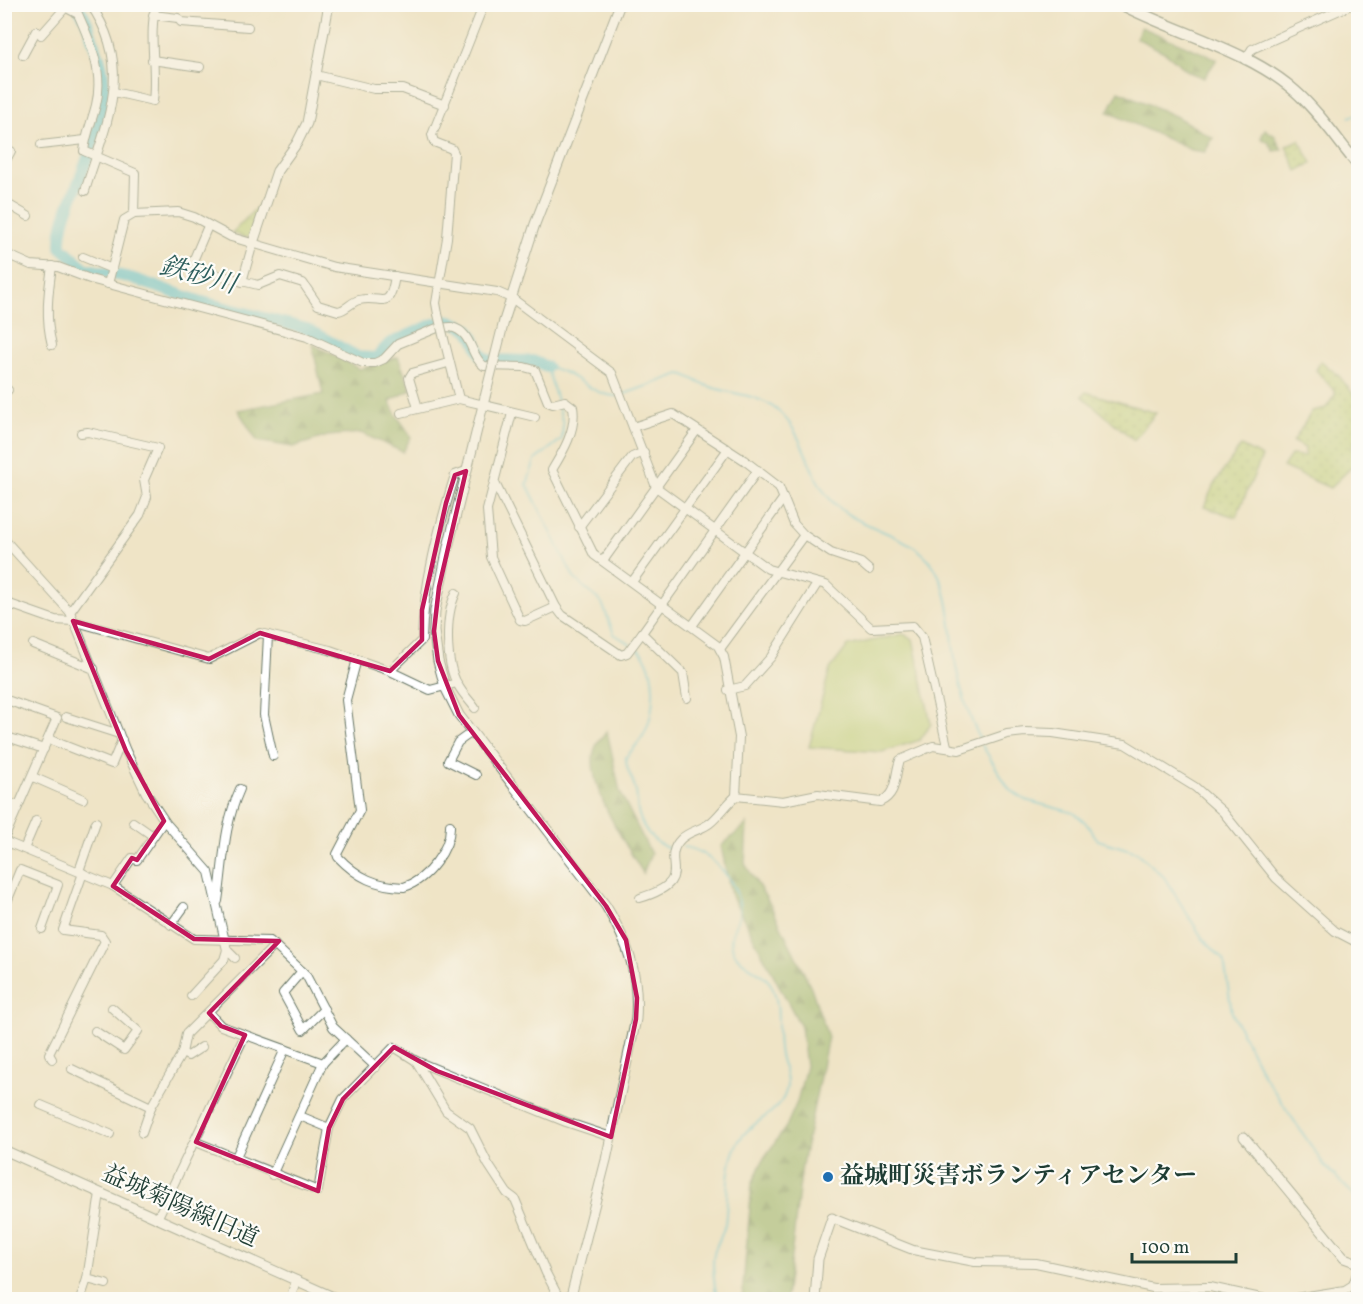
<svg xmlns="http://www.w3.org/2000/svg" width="1363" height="1304" viewBox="0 0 1363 1304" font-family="Vollkorn,'Noto Serif JP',serif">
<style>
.grass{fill:url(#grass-dots);stroke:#6a8654;stroke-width:1.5}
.forest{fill:url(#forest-firs);stroke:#58784d;stroke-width:1.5}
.park{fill:url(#park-crowns);stroke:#6a8654;stroke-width:1.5}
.pitch{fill:#b6cf75;stroke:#6a8654;stroke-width:1.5}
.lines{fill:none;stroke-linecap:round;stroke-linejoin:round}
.stream{stroke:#57c2d3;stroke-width:2}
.river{stroke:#57c2d3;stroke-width:12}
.minor-casing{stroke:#687767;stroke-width:10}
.tertiary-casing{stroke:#687767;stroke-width:11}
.secondary-casing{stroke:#687767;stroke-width:13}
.minor{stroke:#fff;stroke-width:8}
.tertiary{stroke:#fff;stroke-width:9}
.secondary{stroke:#fff;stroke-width:10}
.minor-bridge-casing{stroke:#687767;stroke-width:10;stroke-linecap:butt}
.tertiary-bridge-casing{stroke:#687767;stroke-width:11;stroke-linecap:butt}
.minor-bridge{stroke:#fff;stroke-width:8}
.tertiary-bridge{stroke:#fff;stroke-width:9}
.marked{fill:none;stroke:#c2185b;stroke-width:4.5;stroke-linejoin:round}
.poi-dot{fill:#1f6fb2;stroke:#fdfcf7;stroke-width:2}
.labels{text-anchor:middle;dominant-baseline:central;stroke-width:4.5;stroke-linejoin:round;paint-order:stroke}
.poi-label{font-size:24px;font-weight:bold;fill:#1f3d34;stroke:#fdfcf7;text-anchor:start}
.street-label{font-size:24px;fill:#1f3d34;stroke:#fdfcf7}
.water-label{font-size:26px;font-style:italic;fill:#2d5e5c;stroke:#fdfcf7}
</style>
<defs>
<pattern id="grass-dots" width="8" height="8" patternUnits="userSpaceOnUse" patternTransform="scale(1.5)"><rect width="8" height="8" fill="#b6cf75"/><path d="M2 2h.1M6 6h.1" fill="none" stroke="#93a961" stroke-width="1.8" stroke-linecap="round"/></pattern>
<pattern id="forest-firs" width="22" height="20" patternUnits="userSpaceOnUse" patternTransform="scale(1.5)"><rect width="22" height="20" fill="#90b266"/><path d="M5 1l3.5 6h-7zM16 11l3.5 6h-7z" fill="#759255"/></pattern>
<pattern id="park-crowns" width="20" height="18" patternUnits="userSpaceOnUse" patternTransform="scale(1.5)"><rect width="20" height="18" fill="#b6cf75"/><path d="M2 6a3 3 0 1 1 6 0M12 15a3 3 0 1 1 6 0" fill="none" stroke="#93a961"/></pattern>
</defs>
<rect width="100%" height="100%" fill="#fdfcf7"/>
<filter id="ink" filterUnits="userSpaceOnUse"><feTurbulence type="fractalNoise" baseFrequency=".0167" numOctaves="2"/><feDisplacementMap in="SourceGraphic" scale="12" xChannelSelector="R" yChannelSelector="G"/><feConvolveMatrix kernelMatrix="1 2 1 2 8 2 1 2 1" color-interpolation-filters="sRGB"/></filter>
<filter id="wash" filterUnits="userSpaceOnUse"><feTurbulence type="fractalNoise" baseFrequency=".008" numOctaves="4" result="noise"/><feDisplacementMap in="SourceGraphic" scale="24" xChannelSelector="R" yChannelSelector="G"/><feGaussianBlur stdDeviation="1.35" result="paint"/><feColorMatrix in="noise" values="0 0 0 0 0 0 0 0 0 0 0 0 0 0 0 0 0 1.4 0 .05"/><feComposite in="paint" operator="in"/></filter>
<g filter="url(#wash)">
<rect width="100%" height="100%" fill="#efe4c6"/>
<g class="grass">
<polygon points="1299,140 1312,163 1297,171 1286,146"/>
<polygon points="1321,361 1339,376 1358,400 1358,439 1351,448 1358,454 1358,461 1330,488 1283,467 1291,455 1304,456 1305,448 1293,442 1312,411 1326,408 1336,393 1316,370"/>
<polygon points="1086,392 1156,413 1134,440 1082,396"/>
<polygon points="1241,446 1262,457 1236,517 1204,507 1214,484"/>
</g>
<g class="forest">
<polygon points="1141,27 1217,59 1204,78 1189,72 1166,53 1136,38"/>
<polygon points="1119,91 1177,117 1213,138 1205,152 1191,150 1108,112"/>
<polygon points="1265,129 1275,136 1282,150 1274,151 1269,143 1261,138"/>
<path d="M312,344L360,369L398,357L411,390L390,401C392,413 405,425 411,437L403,452L361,433L328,436L293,447L257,441L238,410L323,394Z"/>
<path d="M607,731L620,792L651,854L643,873C626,845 581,779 596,746C598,741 604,736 607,731Z"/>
<polygon points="747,824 745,864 770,904 811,987 828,1037 802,1165 786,1299 742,1299 752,1184 764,1158 786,1127 797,1102 806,1066 801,1027 731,895 721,846"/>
</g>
<polygon class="park" points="260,204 251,234 246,238 232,233"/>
<polygon class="pitch" points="903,634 913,639 931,724 920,740 882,752 809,747 830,669 848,646"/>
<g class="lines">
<g class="stream">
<polyline points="1350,117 1358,114"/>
<path d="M557,401L547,367C575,371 591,397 619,396L680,374C688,375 692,379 700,383C723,394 752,392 773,407C805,429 806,472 830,499C861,535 919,530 939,576C952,605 951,636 956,666C961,692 968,715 980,739"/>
<polyline points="558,406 563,424 562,439 535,460 527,484 574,578 602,603 614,634 630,644"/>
<path d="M635,647C659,663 656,712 644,734C640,742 632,750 626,757C625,769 632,776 635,788C637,793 637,800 637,806C640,826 651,842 670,849"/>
<polyline points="982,745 1009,789 1025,800 1074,813 1085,822 1098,840 1137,852 1164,877 1203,939 1224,960 1232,1013 1264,1076 1324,1165 1358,1199"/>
<path d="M683,847C710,849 744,887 739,915C737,926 729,935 732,946C735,964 761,969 770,983C783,1005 775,1032 780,1055C782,1065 788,1076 787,1086C784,1113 753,1119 740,1139C724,1163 729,1197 725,1224C723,1235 716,1244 714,1254C711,1267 715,1286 717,1300"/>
</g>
<path class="river" d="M75,4C89,18 89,32 96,49C115,93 95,139 79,181C70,203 60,223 61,247L85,268L131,278L199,301L307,329L358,357L376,358L389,344L434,324L451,321L468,329L474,338L481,355L488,360L533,361L547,367"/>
</g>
</g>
<g filter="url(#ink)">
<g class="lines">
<defs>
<g id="minor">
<path d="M59,4L78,14C91,43 104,73 96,105C92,121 86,134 84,151L135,173L134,214L178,212L194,217L231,237L334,267L497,292L513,299L612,373L656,487L768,569L826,585L871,628L913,626L922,637L947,746"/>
<polyline points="153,15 178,18 181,22 248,27"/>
<polyline points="41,35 65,8"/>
<polyline points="23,55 36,31"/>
<polyline points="152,60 200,67"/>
<polyline points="1245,60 1252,49 1353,4"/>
<polyline points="316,75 374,89 403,89 445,105"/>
<path d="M114,92L153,101C157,69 148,36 156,4"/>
<polyline points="41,145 85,140"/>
<polyline points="4,148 11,151 4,164"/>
<path d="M85,191C105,125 136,69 90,4"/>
<polyline points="4,202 28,216"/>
<path d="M208,226L190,268L258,285L280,276L303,283L318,305L338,311C346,310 351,302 359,300C382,294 389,314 395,276"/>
<path d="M4,253L31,265L58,267L90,279L307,337L363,363H375L384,359L398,344L437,328L451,327C473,332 469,355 484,366L524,367L535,370L548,402L553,404L565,401L573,407C577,429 563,452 552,470L594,555L718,646L724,657L739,737L736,796"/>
<polyline points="83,257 112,269"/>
<polyline points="242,282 253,243"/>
<polyline points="108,284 124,220 134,214"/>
<polyline points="438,314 436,303 447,238 454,153 452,149 434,142 432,135 484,4"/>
<polyline points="444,339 459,399 535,417"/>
<path d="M52,345C45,318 48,294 52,266"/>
<polyline points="4,393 8,390"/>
<polyline points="418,408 409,378 412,373 448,363"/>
<polyline points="401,413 459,399"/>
<polyline points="512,413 487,510 491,557 520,620 525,621 556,607"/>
<polyline points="633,427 673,414 744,460 779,487 794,524 804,535 831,553 861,563 869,570"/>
<polyline points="495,483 556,607 562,615 621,655 627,653 642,633 758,470"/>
<polyline points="579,527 632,457 644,452"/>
<polyline points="4,539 70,612 126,751 146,793 166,823 209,872 227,950 224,960 191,996"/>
<polyline points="603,561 697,430"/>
<polyline points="632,582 728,449"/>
<path d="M456,593C445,615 445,663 458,685C462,693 470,701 475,708"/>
<polyline points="4,602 55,620 73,621 209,659 260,633 330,650 390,671 430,690 457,683"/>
<polyline points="70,612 140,515 147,497 144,480 158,448 88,432 81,433"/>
<polyline points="692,626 783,499"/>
<polyline points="642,633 683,673 687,698"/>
<polyline points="268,635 264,715 273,756"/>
<polyline points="33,644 94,669"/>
<polyline points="720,649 804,535"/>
<path d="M357,659L346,700L360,810L337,854L338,857C358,878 376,886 404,887C427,880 451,849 450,825"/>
<path d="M390,671L422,640C423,585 439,527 455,475L466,471"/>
<polyline points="728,690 745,686 771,657 817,584"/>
<polyline points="4,699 57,718 4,839"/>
<polyline points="66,717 119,734"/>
<polyline points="472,732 458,742 448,761 476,775"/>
<polyline points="4,736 44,749"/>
<polyline points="48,739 112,764 122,740"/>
<polyline points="33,777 83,799"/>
<polyline points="4,801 18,806"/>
<polyline points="133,822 153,836"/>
<polyline points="4,841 113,886 194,939 270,941 306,975 333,1027 376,1067"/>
<polyline points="24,849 36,821"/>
<polyline points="79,871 96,822"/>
<polyline points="113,886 132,858 137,860 164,821"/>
<path d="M640,898C699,880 658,862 681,839C689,831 701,830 710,823C717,818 727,804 736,796L783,801L818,794L880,802C898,794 894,776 900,760L933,746L959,750L1007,734L1025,732L1053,733L1125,744L1195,787L1223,812L1276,878L1335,931L1358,943"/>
<path d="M218,901C224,861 223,827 240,789"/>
<polyline points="4,909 20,870 58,885 42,929"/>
<polyline points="171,925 184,907"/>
<polyline points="227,950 235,958"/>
<polyline points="302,971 283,993 303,1030 324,1009"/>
<polyline points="209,1013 221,1026 323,1063 346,1039"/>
<polyline points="95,1031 124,1050 138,1031 112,1008"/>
<polyline points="182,1053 186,1034 275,945"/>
<polyline points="52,1059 49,1054 105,941 101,935 63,930 83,873"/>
<polyline points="416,1061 566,1122 611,1137"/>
<polyline points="72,1069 151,1107"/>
<polyline points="41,1105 110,1134"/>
<polyline points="300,1116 329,1128"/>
<polyline points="142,1133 151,1107 182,1053 188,1056 202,1047"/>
<polyline points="196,1142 318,1191 329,1128 343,1099 394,1047 416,1061 446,1111 470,1128 488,1164 507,1193 515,1199 546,1273 560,1300"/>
<polyline points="235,1159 285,1049"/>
<polyline points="272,1175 323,1063"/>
<polyline points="832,1218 913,1250 975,1262 1036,1263 1153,1288 1210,1287 1270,1300"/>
<polyline points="157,1219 245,1035"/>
<polyline points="87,1279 106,1284"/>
<polyline points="80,1300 87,1279 100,1193"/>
<polyline points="290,1300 296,1280"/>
<polyline points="1283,1300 1345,1290 1353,1285 1358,1271"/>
</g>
<g id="tertiary">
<polyline points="253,243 277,171 297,143 307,123 329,4"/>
<polyline points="504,321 535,224 620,4"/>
<path d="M485,397L448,547L435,611L434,631L438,661L445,687L459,715L606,906C629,945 639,973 636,1019L606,1160L570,1300"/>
<polyline points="1244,1137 1344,1258 1358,1263"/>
<polyline points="4,1150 340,1300"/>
<polyline points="815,1300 818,1259 832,1218"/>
</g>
<path id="secondary" d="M1121,4C1176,33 1249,50 1295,91C1319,112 1338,141 1358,165"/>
</defs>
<use href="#minor" class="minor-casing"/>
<use href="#tertiary" class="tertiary-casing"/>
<use href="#secondary" class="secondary-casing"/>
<use href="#minor" class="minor"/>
<use href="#tertiary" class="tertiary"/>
<use href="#secondary" class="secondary"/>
<defs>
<polyline id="minor-bridge" points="438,314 444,339"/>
<polyline id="tertiary-bridge" points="485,397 504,321"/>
</defs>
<use href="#minor-bridge" class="minor-bridge-casing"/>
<use href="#tertiary-bridge" class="tertiary-bridge-casing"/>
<use href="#minor-bridge" class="minor-bridge"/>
<use href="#tertiary-bridge" class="tertiary-bridge"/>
</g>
</g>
<path d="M0 0H1363V1304H0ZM466,471L439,587L434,631L438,661L459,715L606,906L626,940L637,998L636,1019L611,1137L437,1071L394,1047L343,1099L329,1128L318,1191L196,1142L245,1035L221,1026L209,1013L279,941L194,939L113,886L132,858L137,860L164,821L126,751L73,621L209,659L260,633L390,671L422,640V610L446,503L455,475Z" fill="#efe4c6" fill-opacity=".55" fill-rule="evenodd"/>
<path class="marked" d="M466,471L439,587L434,631L438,661L459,715L606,906L626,940L637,998L636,1019L611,1137L437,1071L394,1047L343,1099L329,1128L318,1191L196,1142L245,1035L221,1026L209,1013L279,941L194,939L113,886L132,858L137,860L164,821L126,751L73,621L209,659L260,633L390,671L422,640V610L446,503L455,475Z"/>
<circle class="poi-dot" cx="828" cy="1177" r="6"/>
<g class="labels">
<g class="poi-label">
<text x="840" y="1177">益城町災害ボランティアセンター</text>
</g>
<g class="street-label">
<text transform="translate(180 1207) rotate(24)">益城菊陽線旧道</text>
</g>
<g class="water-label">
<text transform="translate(198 276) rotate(15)">鉄砂川</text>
</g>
</g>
<rect width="1363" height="1304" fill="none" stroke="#fdfcf7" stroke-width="24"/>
<path d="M1132 1253v9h104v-9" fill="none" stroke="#1f3d34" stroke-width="3"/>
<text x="1141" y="1253" font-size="18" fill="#1f3d34" stroke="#fdfcf7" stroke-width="4.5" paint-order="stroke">100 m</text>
</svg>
